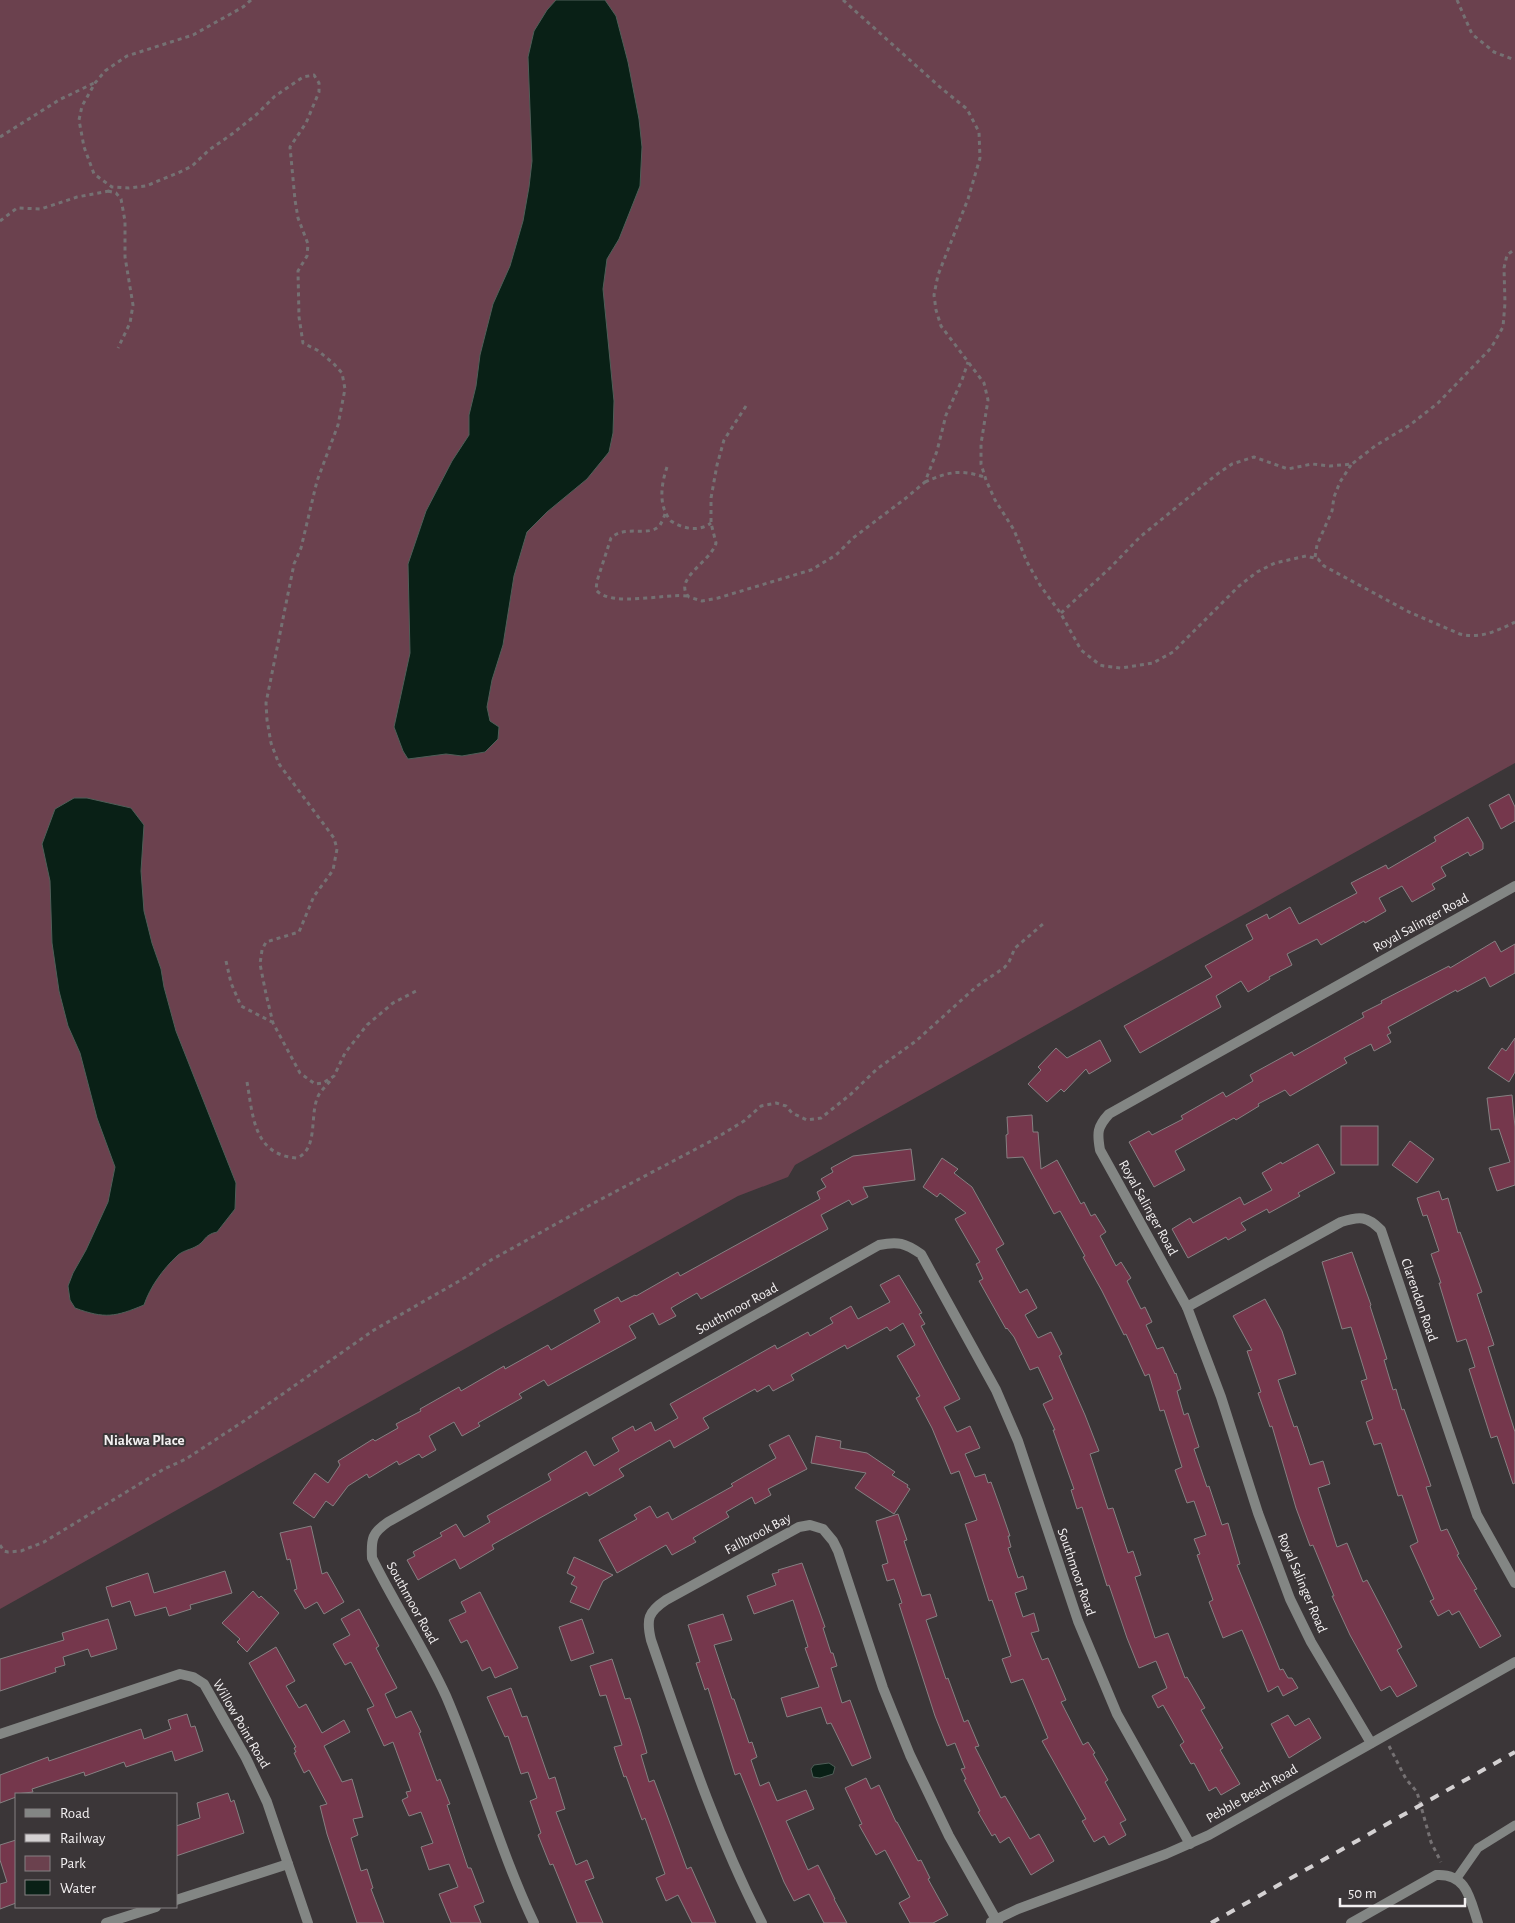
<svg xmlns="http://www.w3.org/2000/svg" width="1515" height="1923" viewBox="0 0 1515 1923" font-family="'Alegreya Sans',sans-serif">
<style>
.green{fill:#6b414e}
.water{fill:#092016;stroke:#4f5e58}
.building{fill:#75374c;stroke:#868082}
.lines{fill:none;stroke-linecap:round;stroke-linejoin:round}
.path{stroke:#757173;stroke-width:3;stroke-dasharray:4 4;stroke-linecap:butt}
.service{stroke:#838684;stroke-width:9}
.minor{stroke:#838684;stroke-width:10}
.rail{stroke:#d4d1d2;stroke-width:4;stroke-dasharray:9 9;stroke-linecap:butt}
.labels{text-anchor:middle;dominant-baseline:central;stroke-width:4;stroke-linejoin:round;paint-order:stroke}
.street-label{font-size:14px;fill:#f3f0f1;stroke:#3b3638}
.neighbourhood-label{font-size:15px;font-weight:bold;fill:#f3f0f1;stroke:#3b3638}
</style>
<rect width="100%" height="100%" fill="#3b3638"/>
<polygon class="green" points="0,0 1515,0 1515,763 795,1165 788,1177 738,1196 0,1609"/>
<g class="water">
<polygon points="556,0 605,0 616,16 628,62 639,119 642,147 640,186 619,239 607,259 603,289 614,401 613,433 609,452 587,479 547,512 527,532 514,576 503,645 492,680 487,707 490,721 499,727 498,739 485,752 462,756 446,754 408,759 403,751 394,727 410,653 408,564 426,511 452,461 469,435 469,415 476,386 480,355 493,304 510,266 523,221 529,187 532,161 528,57 534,31 547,10"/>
<path d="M74,798H87L131,808L144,825L141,871L144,911L152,943L161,969L164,987L176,1031L236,1183L235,1209L217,1232C203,1235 206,1242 195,1247C189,1250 182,1251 177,1256C163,1269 150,1287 144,1305C115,1317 105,1319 75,1308L70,1300L68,1286L73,1273L86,1250L108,1202L115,1167L97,1118L80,1053L68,1026L59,991L52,943L50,881L42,844L55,809Z"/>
<polygon points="829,1763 835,1767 833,1774 820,1778 813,1777 811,1769 814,1765"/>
</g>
<g class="building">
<polygon points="1509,794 1515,807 1515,821 1501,829 1489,805"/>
<polygon points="1468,817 1483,843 1483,849 1470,856 1468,852 1441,867 1446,876 1432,884 1435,889 1412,902 1402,886 1379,898 1386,911 1365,923 1364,921 1321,945 1317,939 1287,954 1292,965 1269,977 1270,979 1248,992 1241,981 1216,996 1221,1007 1140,1053 1124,1026 1212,977 1205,966 1253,939 1246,925 1267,914 1269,919 1290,907 1299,924 1357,893 1351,883 1386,865 1388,869 1436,841 1434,837"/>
<polygon points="1495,941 1501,952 1515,944 1515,973 1490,987 1485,977 1457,992 1456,990 1388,1027 1391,1033 1387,1035 1391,1042 1374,1051 1371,1044 1344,1058 1347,1063 1290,1096 1285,1090 1258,1104 1259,1106 1236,1120 1234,1118 1175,1151 1185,1170 1154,1187 1129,1142 1149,1131 1152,1135 1183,1119 1181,1116 1223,1092 1226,1097 1253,1081 1250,1075 1292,1052 1294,1056 1364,1017 1362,1013 1382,1003 1381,1001 1449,966 1450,968"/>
<polygon points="1515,1038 1515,1072 1509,1082 1488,1068 1502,1048 1506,1051"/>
<polygon points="1100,1040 1111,1061 1089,1074 1086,1069 1064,1092 1061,1089 1047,1102 1028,1084 1041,1070 1038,1067 1056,1048 1067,1058"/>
<polygon points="1512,1095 1515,1127 1515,1185 1497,1191 1489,1168 1510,1162 1499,1129 1491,1130 1487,1098"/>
<polygon points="1032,1115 1033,1132 1038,1132 1041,1169 1057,1160 1081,1204 1084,1202 1091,1216 1095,1214 1106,1232 1100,1236 1116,1266 1121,1262 1131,1278 1127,1281 1141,1309 1145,1307 1152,1322 1146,1325 1157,1349 1163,1347 1175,1374 1176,1373 1181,1389 1177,1391 1184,1415 1188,1413 1199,1447 1194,1449 1207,1487 1209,1486 1222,1525 1228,1523 1240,1564 1237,1565 1280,1670 1283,1669 1288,1678 1292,1678 1298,1688 1283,1696 1278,1686 1268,1692 1242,1630 1223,1638 1209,1602 1213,1600 1197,1555 1200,1554 1194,1539 1206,1535 1194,1501 1187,1503 1175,1470 1182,1467 1164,1410 1160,1411 1149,1374 1145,1376 1126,1334 1124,1335 1102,1291 1083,1257 1085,1256 1060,1211 1054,1214 1023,1157 1007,1158 1006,1135 1008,1134 1007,1117"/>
<rect x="1341" y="1126" width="37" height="39"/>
<polygon points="1410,1141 1434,1159 1417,1183 1392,1165"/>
<polygon points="1318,1144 1335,1173 1298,1193 1300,1196 1269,1213 1267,1209 1241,1223 1246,1230 1228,1240 1226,1237 1188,1258 1172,1229 1190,1218 1193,1223 1240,1197 1244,1205 1272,1190 1262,1173 1281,1162 1282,1164"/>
<polygon points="911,1149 915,1180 863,1187 868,1197 852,1205 849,1200 821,1215 828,1229 701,1299 697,1293 671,1308 676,1316 659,1325 653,1313 629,1326 636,1338 548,1386 544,1380 519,1394 522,1398 478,1423 480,1426 462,1436 454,1422 429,1436 436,1450 422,1458 419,1454 399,1465 397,1461 369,1478 367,1474 348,1486 333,1506 326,1501 314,1518 293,1503 315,1473 328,1483 340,1465 338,1461 373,1439 375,1441 398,1428 396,1424 421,1411 420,1409 459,1387 461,1391 504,1366 505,1369 548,1345 551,1350 600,1322 594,1310 618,1297 621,1302 635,1295 636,1296 678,1272 680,1276 820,1199 817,1192 826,1187 821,1179 833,1172 831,1168 853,1156"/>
<polygon points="942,1158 958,1169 954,1173 972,1187 1004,1244 996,1249 1020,1293 1027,1289 1037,1308 1025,1315 1038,1338 1051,1332 1062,1354 1059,1356 1085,1415 1099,1451 1090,1454 1108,1509 1113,1508 1128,1553 1133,1551 1141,1575 1135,1577 1155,1638 1168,1633 1185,1678 1187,1677 1205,1708 1201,1710 1223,1748 1220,1750 1240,1784 1221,1795 1216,1787 1209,1791 1194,1763 1191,1764 1180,1745 1184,1742 1163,1705 1158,1708 1152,1696 1167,1688 1156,1661 1139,1668 1127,1638 1109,1585 1107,1586 1082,1507 1077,1509 1071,1490 1074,1489 1053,1430 1055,1430 1043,1404 1053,1399 1038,1367 1030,1370 1014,1337 1007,1328 1006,1329 979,1281 983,1279 976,1264 980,1262 955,1219 966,1213 940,1193 937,1197 923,1187"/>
<polygon points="1439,1191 1442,1200 1448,1198 1458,1233 1460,1232 1482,1292 1477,1294 1494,1345 1488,1347 1515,1432 1515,1483 1513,1484 1497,1436 1491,1438 1469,1369 1475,1367 1466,1339 1457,1342 1439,1283 1441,1283 1431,1254 1439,1251 1427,1215 1423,1216 1417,1198"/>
<polygon points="1352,1252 1371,1305 1370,1306 1387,1359 1384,1360 1393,1390 1396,1389 1402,1410 1404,1409 1431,1486 1426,1487 1441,1531 1447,1529 1459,1554 1457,1555 1477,1589 1474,1590 1501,1636 1480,1648 1459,1611 1452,1615 1449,1610 1438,1616 1430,1601 1434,1599 1410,1546 1418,1542 1402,1495 1398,1496 1381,1443 1374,1445 1366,1422 1373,1419 1361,1381 1367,1379 1351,1327 1342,1329 1322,1262"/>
<polygon points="899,1275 922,1313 919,1314 925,1324 921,1326 960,1399 944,1407 957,1432 970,1426 980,1448 965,1454 975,1477 985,1474 988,1483 991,1482 999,1504 1010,1536 1008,1536 1011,1547 1008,1548 1018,1578 1023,1576 1027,1589 1015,1593 1023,1617 1034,1613 1039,1631 1031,1633 1042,1660 1048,1658 1066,1700 1061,1702 1083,1745 1088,1742 1095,1753 1093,1754 1108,1780 1105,1782 1126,1820 1120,1823 1126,1835 1109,1845 1104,1836 1094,1842 1082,1821 1086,1819 1042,1741 1048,1738 1023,1679 1011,1683 1002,1659 1011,1656 992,1600 989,1601 965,1524 977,1520 959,1471 951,1474 932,1428 916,1398 920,1396 897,1356 915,1345 903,1323 890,1331 887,1327 847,1349 845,1345 791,1375 794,1380 773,1391 769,1385 757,1392 755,1389 703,1418 709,1428 674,1448 670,1440 619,1469 624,1476 589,1496 587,1492 538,1519 492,1545 494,1549 460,1569 455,1559 418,1580 407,1560 415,1556 413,1552 442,1536 440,1533 456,1524 464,1537 490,1522 487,1516 551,1480 548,1474 586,1451 594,1466 619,1451 612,1438 633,1426 635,1431 651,1422 655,1431 678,1418 670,1404 775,1345 777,1349 808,1332 810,1336 833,1323 830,1318 851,1306 858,1319 890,1302 880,1285"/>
<polygon points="1265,1299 1282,1331 1296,1374 1278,1380 1294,1427 1297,1426 1310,1465 1323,1461 1330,1484 1318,1488 1337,1547 1347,1543 1363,1582 1367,1580 1402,1647 1397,1650 1417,1686 1397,1697 1390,1686 1381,1691 1350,1635 1332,1596 1334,1596 1313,1545 1310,1546 1296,1508 1272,1426 1270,1427 1258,1393 1261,1392 1247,1351 1252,1350 1233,1316"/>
<polygon points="789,1435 807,1469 768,1489 771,1495 755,1504 752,1497 726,1512 729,1517 693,1538 696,1542 672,1555 666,1545 617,1573 599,1540 637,1519 634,1515 650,1506 657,1518 668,1512 672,1520 733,1486 731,1484 776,1458 769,1445"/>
<polygon points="816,1436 841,1441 840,1448 867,1453 895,1472 892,1475 908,1485 907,1487 910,1489 894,1514 855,1488 866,1473 811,1463"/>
<polygon points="898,1514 907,1540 904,1541 922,1596 930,1594 937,1616 926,1620 946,1679 948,1678 964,1722 968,1720 979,1746 975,1747 1001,1798 1005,1796 1030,1839 1039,1834 1054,1861 1031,1875 1009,1837 1000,1843 995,1834 992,1836 978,1812 980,1811 964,1780 966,1779 961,1769 965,1768 955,1743 947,1746 935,1716 899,1604 902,1603 894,1579 887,1581 882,1565 888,1563 876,1521"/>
<polygon points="311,1526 322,1574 327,1572 344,1602 324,1614 317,1602 305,1609 294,1590 297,1589 290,1559 287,1560 280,1533"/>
<polygon points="574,1557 613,1575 603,1581 589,1610 570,1602 577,1587 571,1584 575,1577 567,1573"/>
<polygon points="802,1563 825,1627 823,1628 831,1653 833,1653 837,1666 831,1668 842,1703 850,1700 871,1758 852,1766 831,1723 827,1724 821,1707 787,1717 781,1698 819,1687 805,1648 808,1647 793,1600 754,1614 747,1596 776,1585 772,1574 779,1572 778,1570"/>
<polygon points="225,1571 232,1593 190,1605 191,1609 169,1616 166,1607 135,1616 130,1601 112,1607 106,1587 148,1573 154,1593"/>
<polygon points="253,1591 259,1598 261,1596 279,1613 247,1652 237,1642 240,1639 222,1623"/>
<polygon points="480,1592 518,1668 495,1678 490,1667 482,1671 467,1640 461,1643 449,1620 466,1612 461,1602"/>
<polygon points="359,1609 379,1646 376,1648 397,1688 385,1694 396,1718 411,1711 421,1732 419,1733 437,1781 440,1779 450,1804 447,1805 468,1868 471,1868 484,1902 474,1906 481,1923 451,1923 439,1894 458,1887 449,1864 429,1870 421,1847 433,1843 421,1812 409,1816 402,1800 408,1797 406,1792 411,1791 393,1742 384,1746 367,1709 374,1706 351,1662 345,1665 333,1644 350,1635 341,1619"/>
<polygon points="723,1614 732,1640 714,1645 732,1699 734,1699 749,1743 752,1742 757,1757 751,1760 760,1786 769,1782 777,1801 806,1790 814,1809 786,1821 808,1870 818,1865 835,1899 834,1899 847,1923 824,1923 809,1894 794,1901 784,1882 740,1773 735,1775 708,1688 705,1690 696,1663 700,1662 688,1625"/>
<polygon points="108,1619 117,1649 91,1657 88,1649 63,1657 65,1665 55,1668 56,1672 0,1691 0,1659 64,1640 62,1633"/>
<polygon points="582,1619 594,1653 571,1661 559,1627"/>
<polygon points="276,1647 295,1681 286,1686 299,1708 306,1704 322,1733 344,1720 350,1732 324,1746 342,1782 352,1779 363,1817 353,1819 358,1835 351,1838 361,1871 367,1869 373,1888 371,1889 384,1923 357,1923 327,1834 320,1806 327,1804 309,1770 304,1773 294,1753 296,1752 294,1748 296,1747 249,1663"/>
<polygon points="612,1659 625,1699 630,1698 640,1729 647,1753 641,1755 649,1782 654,1780 687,1869 691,1867 716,1923 692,1923 678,1895 666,1901 656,1878 665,1874 645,1818 642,1820 626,1776 624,1777 614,1747 622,1745 606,1695 600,1696 590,1666"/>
<polygon points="511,1688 522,1717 527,1716 549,1779 555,1777 565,1809 556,1812 576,1865 587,1860 594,1878 585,1881 603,1923 577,1923 553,1864 550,1865 538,1835 541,1833 530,1801 537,1798 528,1772 521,1774 508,1736 505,1737 487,1697"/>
<polygon points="187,1714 191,1727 195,1726 203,1751 175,1761 172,1751 126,1767 124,1762 85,1776 84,1772 32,1789 33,1792 16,1794 16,1797 0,1803 0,1775 48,1757 49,1761 141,1729 144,1739 171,1729 168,1720"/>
<polygon points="1288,1715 1295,1726 1309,1718 1321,1738 1289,1758 1271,1724"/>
<polygon points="866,1778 871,1789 879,1785 896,1822 897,1822 918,1861 921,1860 930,1878 928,1879 948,1915 933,1923 910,1923 899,1903 910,1897 885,1850 876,1855 859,1825 862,1824 845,1788"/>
<polygon points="228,1793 231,1802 234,1800 244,1833 176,1856 176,1826 200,1818 197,1803"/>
<polygon points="16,1840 16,1903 0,1909 0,1884 7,1882 0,1860 0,1845"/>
</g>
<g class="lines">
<g class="path">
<polyline points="251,0 243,7 193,35 127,56 105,71 95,83 82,106 79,120 84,147 94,174 112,187 129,188 146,186 180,172 192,166 209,150 232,134 257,114 275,96 303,77 314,75 319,83 319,92 306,123 290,147 295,200 298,218 308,244 307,256 298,271 299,317 303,343 317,350 333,363 342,373 345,389 338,425 317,481 301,548 294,564 266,703 267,720 271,743 279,764 334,838 337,849 333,870 329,876 314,896 299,932 266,942 262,950 260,964 266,994 273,1023 300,1073 315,1084 323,1083 334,1076 345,1053 367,1025 393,1003 418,990"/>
<path d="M843,0L941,88L967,109L979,132L980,158L968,199L938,275L934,295L936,310L941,326L984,383L988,400L981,444V464L986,480L995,500L1014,530L1027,562L1040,585L1061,614L1081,650L1100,665L1104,666L1121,668L1153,663L1173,652L1239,586L1257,572L1275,563L1306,556L1318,559L1324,566L1409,612L1460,634C1480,639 1497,631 1515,622"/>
<polyline points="1457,0 1472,34 1494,52 1515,60"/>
<polyline points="0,137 59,100 94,83"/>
<polyline points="108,191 116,193 121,199 125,221 125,257 133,305 130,323 118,348"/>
<polyline points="0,221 17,208 41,209 77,197 109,191"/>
<path d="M746,406L724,440L717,465L711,498V523L716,543C711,562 672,579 689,597L702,601L718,598L811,570L836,555L853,538L906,498L925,482L937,451L946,415L962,380L968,362"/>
<path d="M667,467C661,485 658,506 671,521C683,529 699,532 711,523"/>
<path d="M925,482C948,472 960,469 984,477"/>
<path d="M665,514C664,517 662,522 660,525C650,538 625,524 611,538L597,581L596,590C612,608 664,593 688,596"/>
<polyline points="1315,557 1317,545 1332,511 1334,497 1340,482 1351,465"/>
<polyline points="1061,613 1110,568 1140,537 1216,475 1232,464 1254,457 1288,469 1312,464 1330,466 1352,464 1375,446 1410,425 1438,403 1491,348 1503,327 1505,303 1504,268 1507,255 1515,249"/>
<polyline points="226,961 231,983 241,1006 272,1022"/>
<path d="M247,1082C253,1115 253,1155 297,1158C318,1149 310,1117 317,1099C319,1092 326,1086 331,1080"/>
<polyline points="0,1545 4,1551 8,1552 21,1551 44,1542 164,1469 186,1459 244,1421 374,1330 466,1277 491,1260 592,1204 711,1141 744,1121 761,1106 776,1103 786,1106 792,1113 807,1120 821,1118 851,1094 877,1069 916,1041 977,986 1004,968 1009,962 1015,948 1043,924"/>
<polyline points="1389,1746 1406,1779 1417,1792 1431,1842 1441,1862"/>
</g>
<polyline class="service" points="1457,1878 1478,1848 1515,1825"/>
<g class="minor">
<path d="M1187,1307L1341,1222C1360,1216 1367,1216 1381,1230L1477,1515L1515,1583"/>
<polyline points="0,1734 180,1674 193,1677 204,1684 246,1758 267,1802 308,1923"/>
<path d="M1371,1743L1311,1642L1290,1599L1258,1513L1221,1397L1187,1307L1100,1150C1097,1133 1097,1127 1109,1114L1515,886"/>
<polyline points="176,1900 288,1864"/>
<polyline points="991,1922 1018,1909 1166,1854 1209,1835 1515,1662"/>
<polyline points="106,1923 156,1907"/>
<path d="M534,1923C499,1849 478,1770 446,1696C424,1648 395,1605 372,1558C371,1539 372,1533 388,1522L879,1245C898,1241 905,1243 921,1254L996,1390L1018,1441L1078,1621L1117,1714L1190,1844"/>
<path d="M762,1923C715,1832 684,1736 651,1640C646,1619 648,1612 666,1600L799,1527L810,1525L823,1529L833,1541L838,1551L883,1688L910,1755L949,1836L998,1923"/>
<path d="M1351,1923L1436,1875C1467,1873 1470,1899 1478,1923"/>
</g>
<polyline class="rail" points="1211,1923 1515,1752"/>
</g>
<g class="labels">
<g class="street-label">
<text transform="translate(1421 923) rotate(-29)">Royal Salinger Road</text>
<text transform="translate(1148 1208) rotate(61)">Royal Salinger Road</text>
<text transform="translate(1419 1300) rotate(71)">Clarendon Road</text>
<text transform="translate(737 1309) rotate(-29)">Southmoor Road</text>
<text transform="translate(758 1534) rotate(-28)">Fallbrook Bay</text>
<text transform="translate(1076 1572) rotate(71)">Southmoor Road</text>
<text transform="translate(1302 1583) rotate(67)">Royal Salinger Road</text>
<text transform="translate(412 1603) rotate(61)">Southmoor Road</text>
<text transform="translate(241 1724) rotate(60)">Willow Point Road</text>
<text transform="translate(1252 1794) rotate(-30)">Pebble Beach Road</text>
</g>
<g class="neighbourhood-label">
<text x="144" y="1440">Niakwa Place</text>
</g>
</g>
<rect x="15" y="1793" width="162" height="115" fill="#3b3638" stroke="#858082"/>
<rect x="25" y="1809" width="25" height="8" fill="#838684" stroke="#858082"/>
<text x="60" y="1818" font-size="15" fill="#f3f0f1">Road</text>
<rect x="25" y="1834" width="25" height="8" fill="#d4d1d2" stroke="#858082"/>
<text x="60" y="1843" font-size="15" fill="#f3f0f1">Railway</text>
<rect x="25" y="1856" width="25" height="15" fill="#6b414e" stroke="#858082"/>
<text x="60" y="1868" font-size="15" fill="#f3f0f1">Park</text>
<rect x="25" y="1880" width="25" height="15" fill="#092016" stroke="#858082"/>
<text x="60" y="1893" font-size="15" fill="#f3f0f1">Water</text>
<path d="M1340 1898v8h125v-8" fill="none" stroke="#f3f0f1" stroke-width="2.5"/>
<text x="1348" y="1898" font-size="15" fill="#f3f0f1" stroke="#3b3638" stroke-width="4" paint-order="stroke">50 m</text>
</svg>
